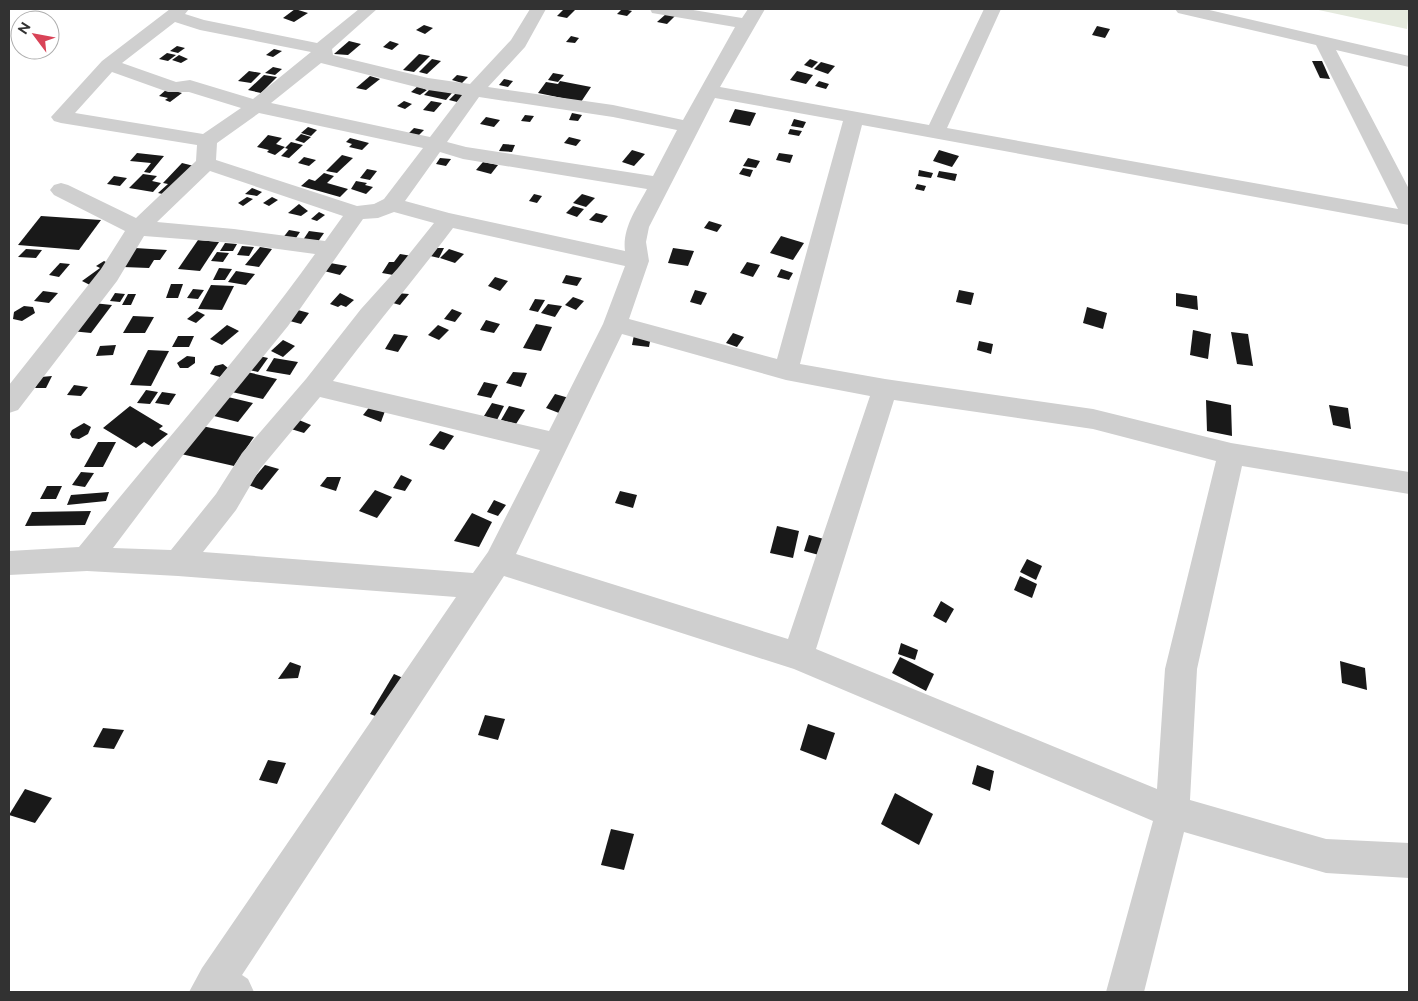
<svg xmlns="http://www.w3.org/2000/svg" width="1418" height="1001" viewBox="0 0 1418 1001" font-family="Raleway,sans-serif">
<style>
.green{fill:#e5eade}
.building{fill:#191919}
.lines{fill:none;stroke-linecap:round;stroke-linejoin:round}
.minor{fill:#cfcfcf;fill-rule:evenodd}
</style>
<rect width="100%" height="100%" fill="#fff"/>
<polygon class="green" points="1314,9 1409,9 1407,29"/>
<g class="building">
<polygon points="295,9 308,13 294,22 283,18"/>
<polygon points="564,9 576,9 567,18 557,16"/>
<polygon points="622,9 624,9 632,11 627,16 617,14"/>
<polygon points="666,14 675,16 667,24 657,22"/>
<polygon points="424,25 433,28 425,34 416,30"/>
<polygon points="1097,26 1110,29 1105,38 1092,35"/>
<polygon points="571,36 579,38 575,43 566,42"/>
<polygon points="349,41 361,44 348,55 334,54"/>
<polygon points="390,41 399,44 392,50 383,47"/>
<polygon points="177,46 185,48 178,53 170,51"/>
<polygon points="274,49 282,51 273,57 266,55"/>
<polygon points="167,53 176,55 168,61 159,59"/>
<polygon points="419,54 430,56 414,72 403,70"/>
<polygon points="179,55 188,59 181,63 172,60"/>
<polygon points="432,59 441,61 427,74 419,72"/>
<polygon points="810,59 818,62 812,68 804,65"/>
<polygon points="1312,61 1322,61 1330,79 1320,78"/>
<polygon points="821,62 835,66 828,74 814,69"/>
<polygon points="273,67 282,69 275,75 265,73"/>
<polygon points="249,71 261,73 251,83 238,81"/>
<polygon points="797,71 813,75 806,84 790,80"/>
<polygon points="553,73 564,75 558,82 548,80"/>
<polygon points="264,75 277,77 261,93 248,90"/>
<polygon points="457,75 468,77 462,83 452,80"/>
<polygon points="370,76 380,79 366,90 356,88"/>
<polygon points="504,79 513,81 508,87 499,85"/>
<polygon points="560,81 591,87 581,102 538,93 546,82 558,84"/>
<polygon points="819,81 829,84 826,89 815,86"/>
<polygon points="418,86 427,90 420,95 411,92"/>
<polygon points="167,89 182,93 170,102 165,100 168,98 159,96"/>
<polygon points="430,89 452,93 446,100 424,95"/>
<polygon points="456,93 464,95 457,102 449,100"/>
<polygon points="404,101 412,104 405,109 397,106"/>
<polygon points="431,101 442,103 434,112 423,110"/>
<polygon points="735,109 756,113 750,126 729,122"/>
<polygon points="572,113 582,115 578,121 569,120"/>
<polygon points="525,115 534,116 530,122 521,121"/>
<polygon points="486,117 500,120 494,127 480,124"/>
<polygon points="794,119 806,122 803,128 791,126"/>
<polygon points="308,127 317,130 311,136 301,133"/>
<polygon points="414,128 424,130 417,137 408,134"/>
<polygon points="790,129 802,131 799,136 788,134"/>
<polygon points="301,134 311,137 304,143 295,140"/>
<polygon points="268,135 282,138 276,144 285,147 275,155 267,152 269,150 257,147"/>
<polygon points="569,137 581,140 576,146 564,143"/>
<polygon points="350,138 369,143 362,150 349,147 352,144 346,142"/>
<polygon points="291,142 303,145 289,158 281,156 288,149 285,148"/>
<polygon points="503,144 515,145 512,152 499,151"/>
<polygon points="632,150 645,154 634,166 622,162"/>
<polygon points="939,150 959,156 952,167 933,161"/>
<polygon points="137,153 164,156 150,173 144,172 151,163 130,161"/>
<polygon points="779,153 793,155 790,163 776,160"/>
<polygon points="342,155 353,158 337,173 326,171"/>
<polygon points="304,157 316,160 309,166 298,163"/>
<polygon points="440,158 451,159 446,166 436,164"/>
<polygon points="748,158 760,161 756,168 743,166"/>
<polygon points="483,162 498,165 491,174 476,170"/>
<polygon points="182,163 194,166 167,195 158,193 168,184 163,183"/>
<polygon points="743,168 753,170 750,177 739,174"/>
<polygon points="367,169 377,171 370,180 360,178"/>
<polygon points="919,170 933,173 931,178 918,176"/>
<polygon points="939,171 957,174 955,181 937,177"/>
<polygon points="324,173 334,176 327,183 348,189 340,197 301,186 309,179 315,181"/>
<polygon points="143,174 157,176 152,181 161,183 153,192 129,188"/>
<polygon points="114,176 127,178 120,186 107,184"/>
<polygon points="356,181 367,183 365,185 373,187 366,194 351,189"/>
<polygon points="917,184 926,186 924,191 915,189"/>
<polygon points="252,188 262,192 257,196 245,194"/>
<polygon points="534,194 542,196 537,203 529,201"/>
<polygon points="582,194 595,198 586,207 573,203"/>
<polygon points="247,197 253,199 243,206 238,203"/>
<polygon points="272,197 278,200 269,206 263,203"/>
<polygon points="299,204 308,211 301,216 288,213"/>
<polygon points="573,206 584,209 577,217 566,213"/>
<polygon points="319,212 325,215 317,221 311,219"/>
<polygon points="596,213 608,216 602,223 589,220"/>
<polygon points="41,216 101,220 79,250 18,245"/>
<polygon points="709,221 722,225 717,232 704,228"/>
<polygon points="289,230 300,232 294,241 282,239"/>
<polygon points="309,231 324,233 317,243 303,240"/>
<polygon points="781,236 804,243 793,260 770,253"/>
<polygon points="198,240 219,242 200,271 178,269"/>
<polygon points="225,243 237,244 233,251 220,251"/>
<polygon points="242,246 254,247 249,256 237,255"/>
<polygon points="260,247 272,249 259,267 245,265"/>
<polygon points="135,248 167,250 160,260 154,260 149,268 123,267"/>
<polygon points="431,248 444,248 439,258 426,255"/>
<polygon points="673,248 694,251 688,266 668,263"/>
<polygon points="26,249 42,250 36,258 18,257"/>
<polygon points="449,249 464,254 455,263 440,258"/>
<polygon points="217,252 229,253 223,262 211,261"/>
<polygon points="400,254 412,256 399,276 382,273 389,262 394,262"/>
<polygon points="104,261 114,266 90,285 82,281 100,268 96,266"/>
<polygon points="747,262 760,265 753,277 740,273"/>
<polygon points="60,263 70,264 59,277 49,275"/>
<polygon points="330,263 347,266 340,275 324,271"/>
<polygon points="219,268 232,269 225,280 213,280"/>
<polygon points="781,269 793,273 789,280 777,277"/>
<polygon points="236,271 255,274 246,285 228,282"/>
<polygon points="566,275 582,278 577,286 562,283"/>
<polygon points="495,277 508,281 500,291 488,286"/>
<polygon points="171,284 183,284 178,298 166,298"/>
<polygon points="211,285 234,286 222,310 198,309"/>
<polygon points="193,289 204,290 198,299 187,298"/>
<polygon points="695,290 707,293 701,305 690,302"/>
<polygon points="959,290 974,293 971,305 956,302"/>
<polygon points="43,291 58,293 49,303 34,301"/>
<polygon points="115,293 125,294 120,302 110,301"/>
<polygon points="340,293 354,300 346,307 341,305 338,307 330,304"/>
<polygon points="396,293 409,294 400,305 386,301"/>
<polygon points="1176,293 1197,296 1198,310 1176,306"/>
<polygon points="128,294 136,294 131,305 122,305"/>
<polygon points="573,297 584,301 576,310 565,305"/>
<polygon points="535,299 545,300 538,312 529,310"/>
<polygon points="93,303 112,305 91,333 71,331"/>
<polygon points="548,304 562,306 555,317 541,313"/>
<polygon points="24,306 33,307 35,313 22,321 13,319 14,312"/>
<polygon points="1087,307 1107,313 1103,329 1083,323"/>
<polygon points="294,309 309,313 301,324 286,320"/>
<polygon points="452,309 462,313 455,322 444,319"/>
<polygon points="197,311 205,315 196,323 187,319"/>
<polygon points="133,316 154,317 145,333 123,333"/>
<polygon points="486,320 500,324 494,333 480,330"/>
<polygon points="536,324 552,327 541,351 523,348"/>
<polygon points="227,325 239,331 222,345 210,339"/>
<polygon points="438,325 449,330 439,340 428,335"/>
<polygon points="1193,330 1211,334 1208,359 1190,355"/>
<polygon points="1231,332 1248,334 1253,366 1237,364"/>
<polygon points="733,333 744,337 737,347 726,343"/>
<polygon points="394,334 408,336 398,352 385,349"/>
<polygon points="634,335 651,336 649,347 632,345"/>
<polygon points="178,336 194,336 189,347 172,347"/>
<polygon points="283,340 295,346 283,357 271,351"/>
<polygon points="979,341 993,344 991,354 977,350"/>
<polygon points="116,345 113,355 96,356 100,346"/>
<polygon points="148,350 169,351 151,386 130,385"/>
<polygon points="187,356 195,357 195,363 188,368 180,368 177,363"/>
<polygon points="259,356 268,358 258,372 249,370"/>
<polygon points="274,358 298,362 290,375 266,371"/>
<polygon points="223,364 228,368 220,377 210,374 215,366"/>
<polygon points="247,372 277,379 263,399 232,392"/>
<polygon points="513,372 527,373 521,387 506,383"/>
<polygon points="52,376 46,388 35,388 41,377"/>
<polygon points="484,382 498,385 491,398 477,395"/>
<polygon points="74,385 88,387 81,396 67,395"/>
<polygon points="146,390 158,392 150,404 137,403"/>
<polygon points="162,392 176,394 169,405 155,403"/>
<polygon points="555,394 569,398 559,413 546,408"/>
<polygon points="228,397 253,403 238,422 214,416"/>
<polygon points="1206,400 1231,405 1232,436 1207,431"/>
<polygon points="492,403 504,406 497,420 484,416"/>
<polygon points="371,405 385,411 381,422 363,415"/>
<polygon points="1329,405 1348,408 1351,429 1333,425"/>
<polygon points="130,406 163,426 159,429 168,434 152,447 144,442 136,448 103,428"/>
<polygon points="509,406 525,410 516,424 501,420"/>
<polygon points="299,420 311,425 304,433 291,429"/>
<polygon points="84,423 91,427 88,434 79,439 72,438 70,434 72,430"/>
<polygon points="202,426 254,437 234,466 181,454"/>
<polygon points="440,431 454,436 444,450 429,445"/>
<polygon points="98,442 116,442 103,467 84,467"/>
<polygon points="265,465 279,469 262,490 248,485"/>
<polygon points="81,472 94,473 85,487 72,485"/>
<polygon points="401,475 412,480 405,491 393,488"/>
<polygon points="327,477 341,477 336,491 320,486"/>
<polygon points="47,486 62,486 56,499 40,499"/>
<polygon points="375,490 392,497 377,518 359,511"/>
<polygon points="620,491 637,495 633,508 615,503"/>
<polygon points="109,492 106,501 67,505 71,495"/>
<polygon points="494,500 506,505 498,516 487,512"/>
<polygon points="91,511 85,525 25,526 32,512"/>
<polygon points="472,513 492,522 479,547 454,541"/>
<polygon points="777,526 799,531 793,558 770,553"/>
<polygon points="809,535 824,539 819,555 804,551"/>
<polygon points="1027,559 1042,566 1036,580 1020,572"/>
<polygon points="1020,576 1037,584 1032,598 1014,590"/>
<polygon points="941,601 954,609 946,623 933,616"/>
<polygon points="901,643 918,650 915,660 898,654"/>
<polygon points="900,657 934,674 926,691 892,673"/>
<polygon points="1340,661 1365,668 1367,690 1342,683"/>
<polygon points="290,662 301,666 298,678 278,679"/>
<polygon points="394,674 412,682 388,721 370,714"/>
<polygon points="485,715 505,719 498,740 478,735"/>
<polygon points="808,724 835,733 826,760 800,750"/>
<polygon points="103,728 124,730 114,749 93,747"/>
<polygon points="268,760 286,763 277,784 259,780"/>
<polygon points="977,765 994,771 990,791 972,784"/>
<polygon points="25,789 52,798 35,823 9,815"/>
<polygon points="895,793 933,814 919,845 881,824"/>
<polygon points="611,829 634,834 624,870 601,865"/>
</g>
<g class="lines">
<path class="minor" d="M170,9H189L185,14L204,20L317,43L359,9H377L332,49L333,55L428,78L470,84L511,40L530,9H546L525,47L488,87L613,105L683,120L735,27L658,14L652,13L650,9H687L742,18L748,9H765L720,87L929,125L984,9H1001L947,128L1398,209L1316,45L1178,13L1175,9H1205L1409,56V67L1336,50L1409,189V225L862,125L800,364L885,379L1093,409L1231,443L1409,472V494L1242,466L1197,669L1190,800L1326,839L1409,843V878L1326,873L1184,832L1144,992H1106L1153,821L794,669L504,576L242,975L248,979L254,992H189L202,968L456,597L178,576L87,571L9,575V551L79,547C158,449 242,356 315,254L234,243L144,236L117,281L18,410L9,413V385L101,269L125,231L54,195L50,190L54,185L61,183L68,185L136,218L196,161L197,145L61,123L54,121L51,117L102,61ZM175,22L200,30L311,52L253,99L190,80L176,82L122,63ZM321,63L428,90L462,95L430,137L271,103ZM112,72L168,92H189L241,108L203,134L75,113ZM479,97L613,117L677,130L653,176L466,147L447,142ZM715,98L843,121L777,359L629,319L649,261L646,242L649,227ZM259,113L423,148L384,199L374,204L357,206L216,160L217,143ZM440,152L463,159L647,189C637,208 622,228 625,251L449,213L405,201ZM210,171L343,216L325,241L234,229L157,222ZM394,212L434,223L398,268L361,309L306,379L242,453L216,494L171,550L113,548L183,455L288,326L363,219L378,218ZM453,228L625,266L603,324L549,431L333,381C372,329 414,280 453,228ZM622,334L786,380L870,396L788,639L516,554ZM320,397L540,450L488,552L473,573L203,552L236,510L260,469ZM894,400L1093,429L1216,461L1165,669L1157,789L816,649Z"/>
</g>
<rect width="1418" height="1001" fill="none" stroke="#323232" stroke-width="20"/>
<g transform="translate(35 35) rotate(302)"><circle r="24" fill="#ffffff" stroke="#adadad"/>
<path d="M0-4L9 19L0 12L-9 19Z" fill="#d94357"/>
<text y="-8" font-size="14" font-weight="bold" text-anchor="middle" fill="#323232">N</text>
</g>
</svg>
